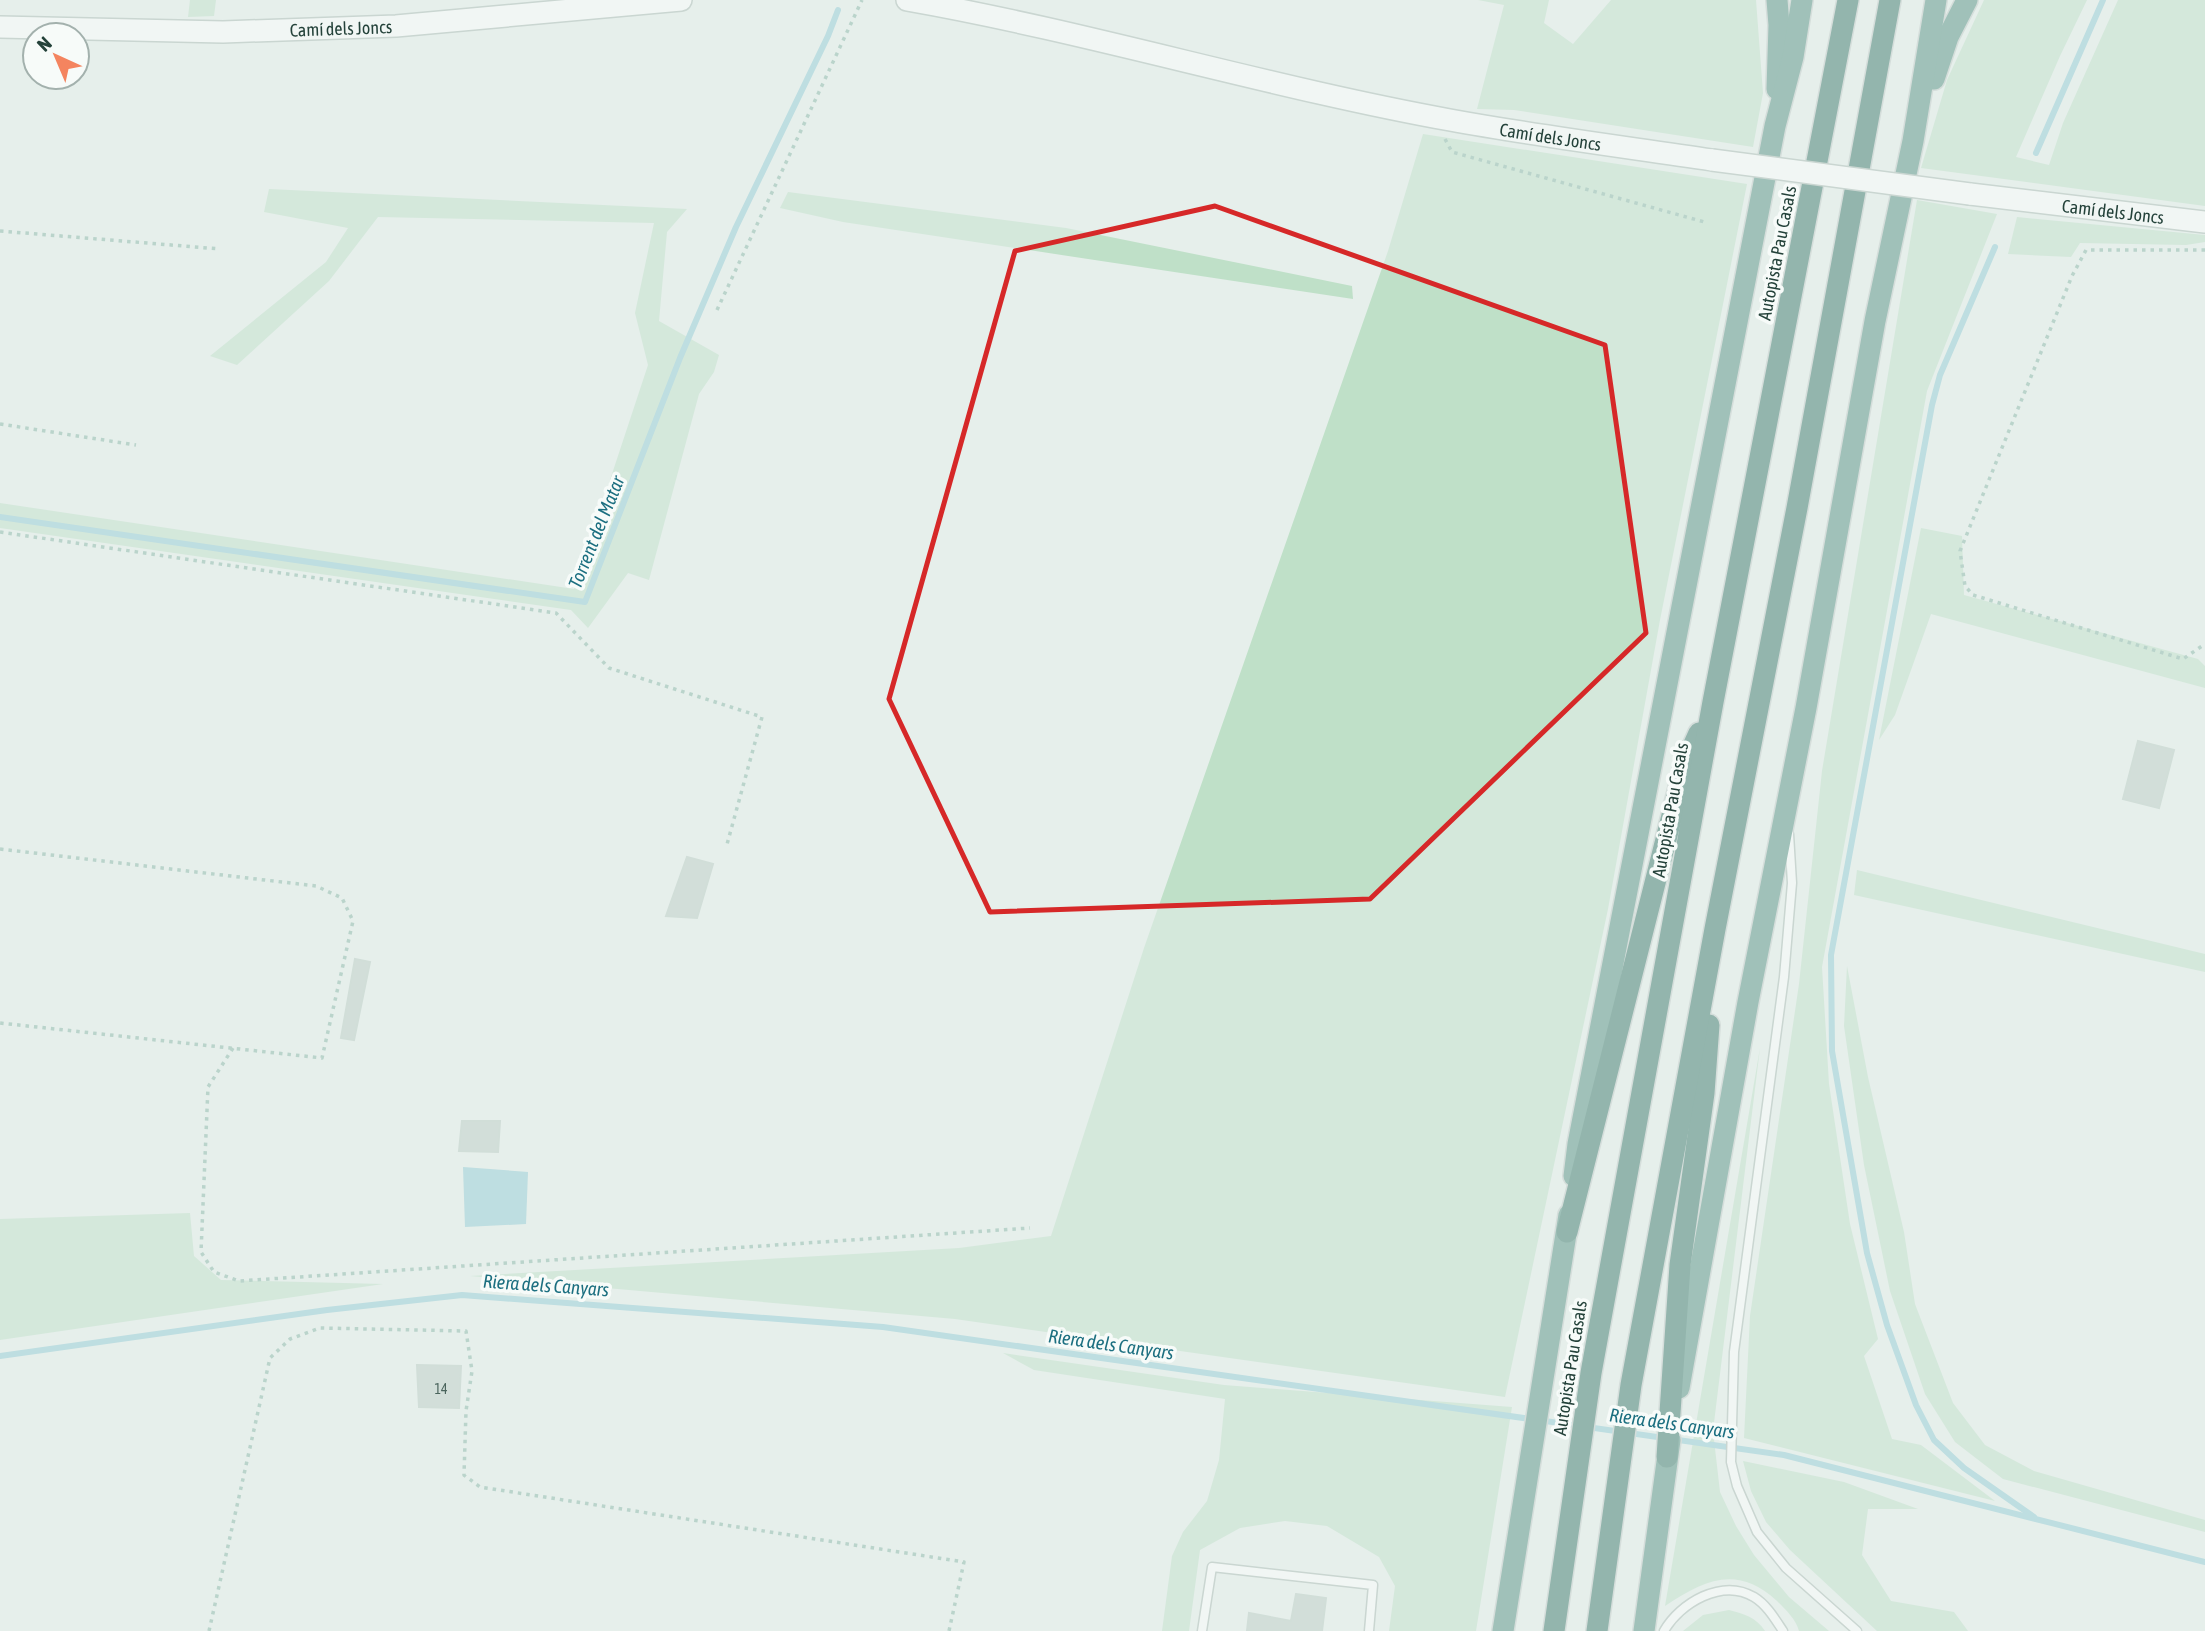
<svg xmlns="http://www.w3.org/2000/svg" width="2205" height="1631" viewBox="0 0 2205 1631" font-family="'Asap Condensed',sans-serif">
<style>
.green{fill:#bfe0c8}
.water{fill:#8ec9d4}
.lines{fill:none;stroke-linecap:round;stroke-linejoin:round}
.stream{stroke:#8ec9d4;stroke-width:6}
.building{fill:#bbcac4;stroke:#b8c9c2;stroke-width:2}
.service-casing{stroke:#a8b8b2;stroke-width:11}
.tertiary-casing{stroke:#a8b8b2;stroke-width:24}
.trunk-casing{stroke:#c2cac8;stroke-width:24}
.motorway-casing{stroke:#c2cac8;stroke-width:24}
.path{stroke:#86b3a5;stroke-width:3.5;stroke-dasharray:3.5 5;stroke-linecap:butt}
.service{stroke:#fff;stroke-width:8}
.tertiary{stroke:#fff;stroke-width:21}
.trunk{stroke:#4c8a7c;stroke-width:21}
.motorway{stroke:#2f6f62;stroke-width:21}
.tertiary-bridge-casing{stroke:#a8b8b2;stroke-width:24;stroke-linecap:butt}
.tertiary-bridge{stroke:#fff;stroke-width:21}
.marked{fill:none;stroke:#d62828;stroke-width:5;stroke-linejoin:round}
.labels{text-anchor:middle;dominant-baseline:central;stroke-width:7;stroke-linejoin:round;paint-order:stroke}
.number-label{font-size:14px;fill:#4a645c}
.street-label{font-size:18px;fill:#24423a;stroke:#f7fbf9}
.water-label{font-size:19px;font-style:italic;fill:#1c6f80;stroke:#f7fbf9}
</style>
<rect width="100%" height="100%" fill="#e6efeb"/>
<g class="green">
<polygon points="190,0 216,0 214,16 188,17"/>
<polygon points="1478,0 1549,0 1544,23 1573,44 1611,0 1756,0 1763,93 1753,147 1514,110 1477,109 1504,5"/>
<polygon points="1984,0 2087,0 2060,56 2016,157 2049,165 2063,123 2118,0 2205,0 2205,206 1921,168 1947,80"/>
<polygon points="1423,134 1747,184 1660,620 1608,909 1505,1397 955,1319 470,1276 959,1248 1051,1236 1144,948 1388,251"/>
<polygon points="269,189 687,209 667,232 659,321 719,355 714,372 699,394 649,580 628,573 588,628 571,610 0,528 0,503 574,589 648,365 635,313 654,223 378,217 329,281 237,365 210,356 326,262 348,228 264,212"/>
<polygon points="788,192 1066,228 1352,286 1353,299 843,222 780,208"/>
<polygon points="1917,200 1997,214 1927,391 1822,967 1829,1084 1850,1224 1878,1339 1864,1356 1892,1439 1921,1445 1995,1501 1744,1438 1750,1316 1799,984 1822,771"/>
<polygon points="2017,217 2205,235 2205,242 2186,245 2080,243 2071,257 2008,254"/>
<polygon points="1921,528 1962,536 1964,595 2198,659 2205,666 2205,688 1931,614 1895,715 1879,740"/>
<polygon points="1857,870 2205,954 2205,972 1854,895"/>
<polygon points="1847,966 1868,1077 1904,1232 1915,1304 1953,1403 1985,1445 2034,1471 2205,1520 2205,1532 2003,1479 1955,1442 1925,1394 1890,1291 1864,1165 1844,1026"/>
<path d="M1760,1048L1713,1431L1720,1492L1736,1526L1754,1555L1789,1597L1829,1631H1799C1796,1619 1785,1609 1777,1601C1737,1564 1704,1580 1665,1606Z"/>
<polygon points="190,1213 194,1256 221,1280 383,1284 0,1340 0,1219"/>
<polygon points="1003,1353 1224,1385 1512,1407 1476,1631 1389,1631 1395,1586 1379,1557 1327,1526 1285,1521 1240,1528 1200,1550 1189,1631 1162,1631 1172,1556 1183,1532 1207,1501 1219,1460 1225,1399 1034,1370"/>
<polygon points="1743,1461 1844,1482 1918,1509 1868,1509 1862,1555 1891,1601 1954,1612 1968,1631 1877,1631 1790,1550 1766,1522 1751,1491"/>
<path d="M1729,1610C1744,1614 1756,1617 1765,1631H1683L1703,1615Z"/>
</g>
<polygon class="water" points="463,1167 528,1172 526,1224 465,1227"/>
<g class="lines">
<g class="stream">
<polyline points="2036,153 2103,0"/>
<polyline points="1995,247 1940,375 1932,405 1831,955 1832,1051 1867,1253 1887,1325 1916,1405 1934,1440 1964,1468 2034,1517"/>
<polyline points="0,517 585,602 680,358 736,227 828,36 838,10"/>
<polyline points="0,1356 327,1310 462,1295 883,1327 1784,1455 2205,1562"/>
</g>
</g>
<g class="building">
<polygon points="2138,741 2174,750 2159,808 2123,799"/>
<polygon points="687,857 713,864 697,918 666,916"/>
<polygon points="355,959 370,962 354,1040 341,1038"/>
<polygon points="462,1121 500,1121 498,1152 459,1151"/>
<polygon points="417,1365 461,1366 459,1408 419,1407"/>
<polygon points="1296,1594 1326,1598 1322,1631 1247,1631 1249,1613 1291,1621"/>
</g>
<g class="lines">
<defs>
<g id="service">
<polyline points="1789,834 1792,883 1784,977 1734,1352 1731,1462 1737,1486 1757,1532 1786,1568 1857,1631"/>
<polyline points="1202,1631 1212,1567 1373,1585 1369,1631"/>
<path d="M1664,1631C1680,1603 1722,1578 1754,1597C1767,1605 1775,1619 1783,1631"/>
</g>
<g id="tertiary">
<path id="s1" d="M907,0C1089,32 1268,87 1450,120C1537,136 1625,147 1712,160"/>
<path id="s2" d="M0,27L223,32L396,26L681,0"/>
<path id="s3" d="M1970,194L2205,222"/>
</g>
<g id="trunk">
<polyline points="1934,79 1948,37 1967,0"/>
<polyline points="1777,89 1779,25 1777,0"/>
<polyline points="1574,1176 1578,1144 1775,126 1793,57 1802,0"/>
<polyline points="1679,1388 1748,1002 1806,708 1875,321 1913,141 1936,0"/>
<polyline points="1503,1631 1569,1215"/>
<polyline points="1644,1631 1670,1440"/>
</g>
<g id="motorway">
<polyline points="1567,1232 1685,764 1699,733"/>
<polyline points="1667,1457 1680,1265 1704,1093 1709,1025"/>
<polyline points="1554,1631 1591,1373 1713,702 1848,0"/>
<polyline points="1597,1631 1631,1385 1715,929 1797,508 1890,0"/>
</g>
</defs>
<use href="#service" class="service-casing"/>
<use href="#tertiary" class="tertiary-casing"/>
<use href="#trunk" class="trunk-casing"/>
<use href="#motorway" class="motorway-casing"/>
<g class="path">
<polyline points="1445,139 1452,152 1708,223"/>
<polyline points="0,231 220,249"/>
<polyline points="2205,250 2086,250 2072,276 1960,551 1965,586 1973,595 2183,659 2205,644"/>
<polyline points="717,310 862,0"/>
<polyline points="0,424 136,445"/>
<polyline points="0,532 556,613 609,668 762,717 726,848"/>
<polyline points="0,849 316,886 342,898 353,921 322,1058 0,1023"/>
<polyline points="233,1048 208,1087 201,1252 214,1272 239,1281 1030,1228"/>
<polyline points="209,1631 270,1358 290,1339 320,1328 466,1331 472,1371 466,1411 464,1475 480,1487 964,1562 949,1631"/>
</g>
<use href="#service" class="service"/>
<use href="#tertiary" class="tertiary"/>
<use href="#trunk" class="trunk"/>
<use href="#motorway" class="motorway"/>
<defs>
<polyline id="tertiary-bridge" points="1712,160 1970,194"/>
</defs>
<use href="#tertiary-bridge" class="tertiary-bridge-casing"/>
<use href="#tertiary-bridge" class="tertiary-bridge"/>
</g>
<path d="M0 0H2205V1631H0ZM1215,206L1605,345L1646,633L1370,899L990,912L889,699L1015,251Z" fill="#e6efeb" fill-opacity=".55" fill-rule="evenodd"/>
<path class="marked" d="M1215,206L1605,345L1646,633L1370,899L990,912L889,699L1015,251Z"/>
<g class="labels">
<g class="number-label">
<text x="441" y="1389">14</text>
</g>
<g class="street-label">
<text stroke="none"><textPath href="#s2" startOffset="341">Camí dels Joncs</textPath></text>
<text stroke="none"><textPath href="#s1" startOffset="658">Camí dels Joncs</textPath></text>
<text stroke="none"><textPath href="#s3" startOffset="144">Camí dels Joncs</textPath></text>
<text transform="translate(1777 253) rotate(-79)">Autopista Pau Casals</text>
<text transform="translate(1670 810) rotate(-80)">Autopista Pau Casals</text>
<text transform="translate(1570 1368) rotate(-81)">Autopista Pau Casals</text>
</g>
<g class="water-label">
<text transform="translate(596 532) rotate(-68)">Torrent del Matar</text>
<text transform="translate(546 1285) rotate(4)">Riera dels Canyars</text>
<text transform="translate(1111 1344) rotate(8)">Riera dels Canyars</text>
<text transform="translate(1672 1423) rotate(8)">Riera dels Canyars</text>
</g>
</g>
<g transform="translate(56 56) rotate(316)"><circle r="33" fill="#f7fbf9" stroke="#a3b1ad" stroke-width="2"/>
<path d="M0-5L12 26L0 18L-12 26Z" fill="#f4845f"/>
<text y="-10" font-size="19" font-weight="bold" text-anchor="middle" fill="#24423a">N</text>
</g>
</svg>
